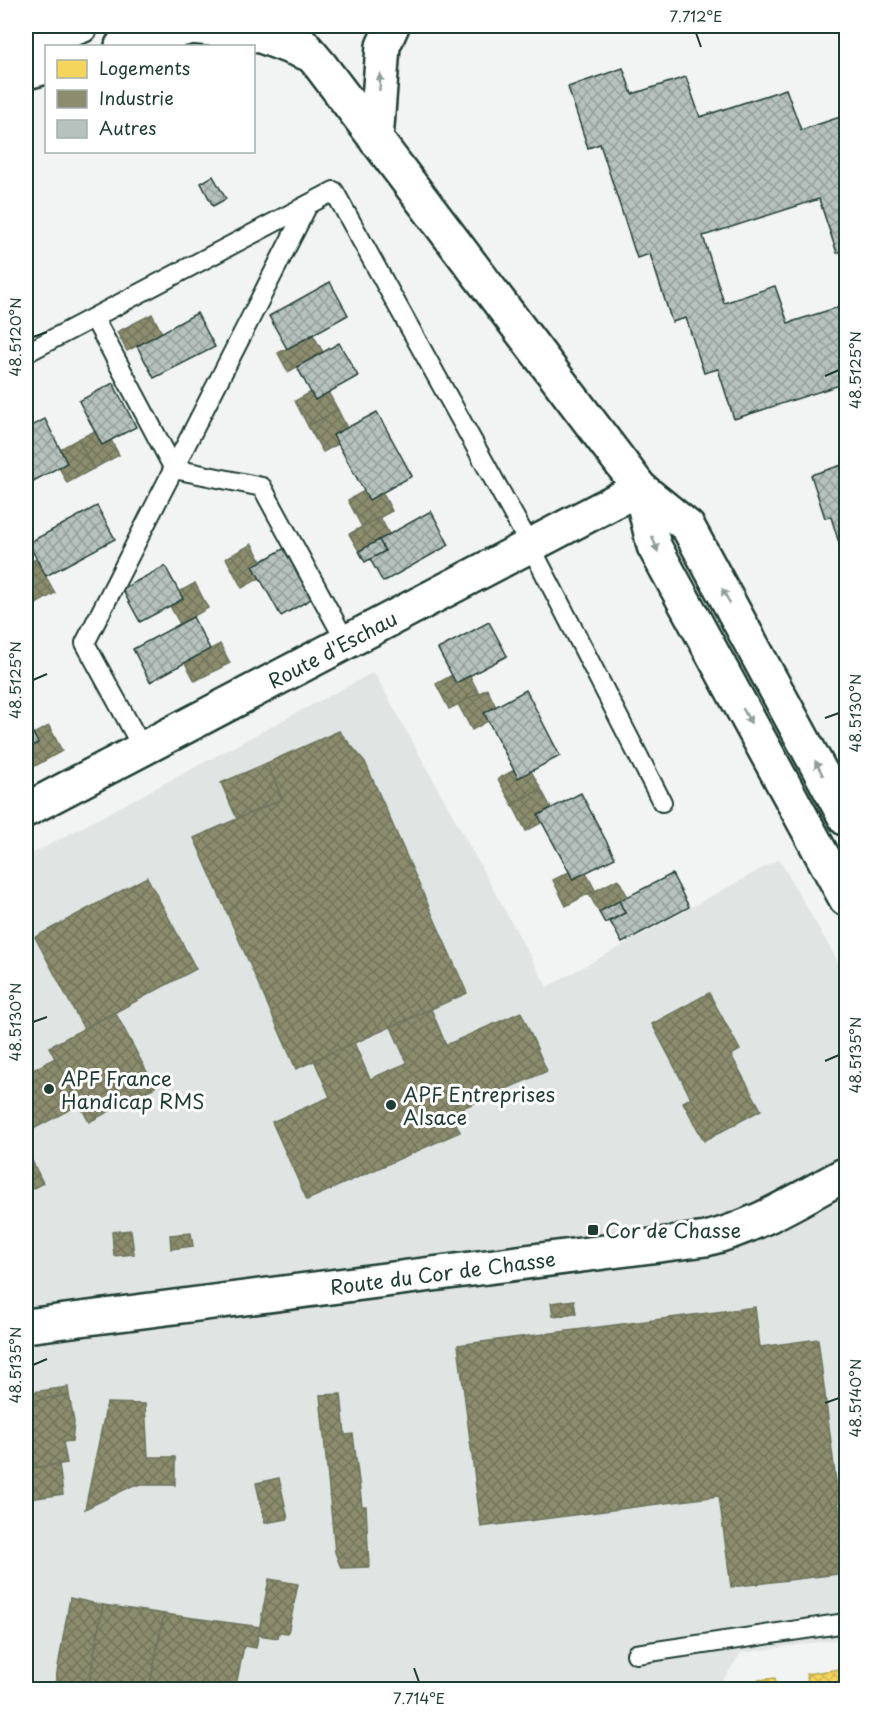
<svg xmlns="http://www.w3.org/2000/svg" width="872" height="1715" viewBox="0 0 872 1715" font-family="'Playpen Sans',sans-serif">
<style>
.built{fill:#e0e4e3}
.homes{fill:url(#homes-cross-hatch);stroke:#b6a750;stroke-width:1.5}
.industry{fill:url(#industry-cross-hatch);stroke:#6b745d;stroke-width:1.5}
.building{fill:url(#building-cross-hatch);stroke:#1f3d34;stroke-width:1.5}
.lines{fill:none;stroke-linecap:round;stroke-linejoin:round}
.service-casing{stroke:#1f3d34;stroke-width:22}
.minor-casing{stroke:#1f3d34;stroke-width:38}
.tertiary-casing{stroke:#1f3d34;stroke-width:38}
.service{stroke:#fff;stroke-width:18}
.minor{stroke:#fff;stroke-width:33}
.tertiary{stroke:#fff;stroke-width:33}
.oneway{fill:#8f9e9a}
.ticks{fill:none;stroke:#1f3d34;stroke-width:2}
.poi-dot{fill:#1f3d34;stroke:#fff;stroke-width:2}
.labels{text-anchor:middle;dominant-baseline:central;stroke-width:6;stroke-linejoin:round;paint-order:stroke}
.street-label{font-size:20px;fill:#1f3d34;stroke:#fff}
.poi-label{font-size:20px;fill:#1f3d34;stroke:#fff;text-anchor:start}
.neatline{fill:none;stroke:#1f3d34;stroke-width:2}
.ticks-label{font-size:15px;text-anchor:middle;fill:#1f3d34}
</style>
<defs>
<pattern id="homes-cross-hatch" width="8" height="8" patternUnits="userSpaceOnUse" patternTransform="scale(1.5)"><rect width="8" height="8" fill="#f6d55c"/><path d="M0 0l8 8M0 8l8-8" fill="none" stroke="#d2b851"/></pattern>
<pattern id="industry-cross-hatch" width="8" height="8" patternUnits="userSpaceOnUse" patternTransform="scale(1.5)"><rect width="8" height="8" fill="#8c8c6e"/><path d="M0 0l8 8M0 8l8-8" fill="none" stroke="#72745b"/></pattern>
<pattern id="building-cross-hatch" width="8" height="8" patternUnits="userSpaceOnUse" patternTransform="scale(1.5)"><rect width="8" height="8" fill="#b7c1bd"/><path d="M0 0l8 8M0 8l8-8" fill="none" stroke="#949e9a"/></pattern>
</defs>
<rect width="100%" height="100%" fill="#f2f3f3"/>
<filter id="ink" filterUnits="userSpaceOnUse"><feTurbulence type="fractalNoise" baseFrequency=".0167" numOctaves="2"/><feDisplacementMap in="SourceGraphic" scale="12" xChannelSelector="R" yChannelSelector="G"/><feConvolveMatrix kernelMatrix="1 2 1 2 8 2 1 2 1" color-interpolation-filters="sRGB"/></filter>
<g filter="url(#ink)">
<polygon class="built" points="374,672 547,987 779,859 846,976 846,1638 741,1653 717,1689 26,1690 26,857"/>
<g class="homes">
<polygon points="846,1668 846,1681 808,1686 807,1674"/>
<polygon points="775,1678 777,1690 745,1690 744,1682"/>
<polygon points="846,1681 846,1690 785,1690 808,1686"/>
</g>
<g class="industry">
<polygon points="152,314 162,333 127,351 117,332"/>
<polygon points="313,335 323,352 288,372 278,353"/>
<polygon points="311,392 315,400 328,392 338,410 308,426 295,401"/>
<polygon points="338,410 347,428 333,435 338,444 323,452 308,426"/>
<polygon points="95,431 102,445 111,440 119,455 93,469 78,439"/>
<polygon points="78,439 93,469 67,483 59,467 67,463 60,449"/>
<polygon points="364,491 369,500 382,492 392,511 362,527 348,500"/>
<polygon points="380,517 389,534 359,551 349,534"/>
<polygon points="252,544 261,561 253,566 260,578 242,588 226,558"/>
<polygon points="36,559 55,593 36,604 26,583 26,564"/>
<polygon points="195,583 208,608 180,624 170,606 183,599 179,592"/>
<polygon points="220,644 230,663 195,681 185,663"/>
<polygon points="452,675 456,683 470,676 479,694 449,709 436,684"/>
<polygon points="487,689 496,707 484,713 488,721 472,730 458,704"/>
<polygon points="49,726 62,751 35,766 26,750 38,743 33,734"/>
<polygon points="339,731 365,762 467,993 296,1069 194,838 282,799 267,763"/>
<polygon points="267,763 282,799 237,819 221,783"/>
<polygon points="514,770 518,778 531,771 541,789 512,804 498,779"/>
<polygon points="541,789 551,808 538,815 543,822 526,831 512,804"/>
<polygon points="569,872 573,879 586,873 595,890 566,906 553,880"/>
<polygon points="147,877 196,969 84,1029 35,937"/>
<polygon points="618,879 628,897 599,912 589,894"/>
<polygon points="709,993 740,1050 731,1055 761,1110 704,1141 683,1102 691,1098 652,1024"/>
<polygon points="431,1009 446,1045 521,1012 547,1071 451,1113 460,1132 307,1200 272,1122 330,1097 314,1060 354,1043 370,1079 407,1063 391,1027"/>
<polygon points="115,1012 155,1087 89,1122 49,1047"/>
<polygon points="55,1058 80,1104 26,1133 26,1074"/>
<polygon points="26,1149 43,1183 26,1192"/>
<polygon points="131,1230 134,1254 114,1256 112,1232"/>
<polygon points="191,1233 193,1246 171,1249 170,1235"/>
<polygon points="574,1300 576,1314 553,1316 551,1303"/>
<polygon points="755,1307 760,1347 818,1339 841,1522 846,1521 846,1573 731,1587 719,1496 481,1527 458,1345"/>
<polygon points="68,1387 69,1395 26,1402 26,1393"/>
<polygon points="341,1394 345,1435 353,1434 362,1506 366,1506 369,1567 341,1568 335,1552 320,1395"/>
<polygon points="69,1395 74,1422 72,1441 63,1442 67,1463 26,1469 26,1402"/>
<polygon points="107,1403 145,1404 148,1457 175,1457 175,1485 134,1485 85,1509"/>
<polygon points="59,1464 63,1494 30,1499 26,1469"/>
<polygon points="279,1478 288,1519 265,1523 256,1483"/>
<polygon points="269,1579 298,1584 288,1633 279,1632 278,1638 258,1635"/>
<polygon points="70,1598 103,1605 88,1690 54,1690"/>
<polygon points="103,1605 164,1614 149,1690 88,1690"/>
<polygon points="164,1614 260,1627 256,1648 244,1646 235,1690 149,1690"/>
</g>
<g class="building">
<polygon points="623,68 632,94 686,77 700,117 786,89 801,130 846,115 846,250 837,253 819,199 703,236 724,303 775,286 788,323 842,306 846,319 846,383 734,419 718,369 704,373 686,318 672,322 650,254 637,258 600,144 588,148 568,87"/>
<polygon points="213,176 226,199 213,206 201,183"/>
<polygon points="330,282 348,315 287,349 269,316"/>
<polygon points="197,313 215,347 154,378 137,346"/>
<polygon points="339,343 358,376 315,400 297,367"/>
<polygon points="113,383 136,427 102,445 79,401"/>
<polygon points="377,412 412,476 369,500 333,435"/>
<polygon points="45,419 67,463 26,485 26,429"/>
<polygon points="842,465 843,468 846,467 846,544 840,546 831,517 825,518 811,475"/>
<polygon points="97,506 115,539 46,576 28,543"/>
<polygon points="431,511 449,545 383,582 370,559 385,551 379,540"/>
<polygon points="379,540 385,551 365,562 359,551"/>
<polygon points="285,548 313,598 281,616 253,566"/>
<polygon points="165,566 183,599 140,622 122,589"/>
<polygon points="193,617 210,649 150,682 133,649"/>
<polygon points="489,622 507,656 456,683 438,649"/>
<polygon points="526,690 560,756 518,778 484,713"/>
<polygon points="26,720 38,743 26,750"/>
<polygon points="581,793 615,858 573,879 538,815"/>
<polygon points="672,874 689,907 622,943 610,921 625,913 619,901"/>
<polygon points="619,901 625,913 605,923 599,912"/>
</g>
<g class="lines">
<defs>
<g id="service">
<polyline points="94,318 174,469 262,487 346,642"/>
<polyline points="26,353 334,191 530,545 662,802"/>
<polyline points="143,749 85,643 308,205"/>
<polyline points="636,1654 846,1623"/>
</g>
<g id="minor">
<polyline points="287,26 320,65 640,488 688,527 846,819"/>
<polyline points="122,46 191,27 253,33 309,54"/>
<polyline points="26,72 46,67"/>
<polyline points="376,140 383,46 392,26"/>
<polyline points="640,488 654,546 846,899"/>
<path id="s1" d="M26,810L640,488"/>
<path id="s2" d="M26,1326L706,1239C756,1227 801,1198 846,1174"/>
</g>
<polyline id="tertiary" points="26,46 81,26"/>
</defs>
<use href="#service" class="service-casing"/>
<use href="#minor" class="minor-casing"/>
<use href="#tertiary" class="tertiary-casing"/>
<use href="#service" class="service"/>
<use href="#minor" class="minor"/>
<use href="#tertiary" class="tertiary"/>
</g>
<defs><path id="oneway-solid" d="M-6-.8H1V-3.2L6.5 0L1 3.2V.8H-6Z" transform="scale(1.5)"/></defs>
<g class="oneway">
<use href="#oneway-solid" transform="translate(380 82) rotate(-86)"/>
<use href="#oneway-solid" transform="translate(655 544) rotate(70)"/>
<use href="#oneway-solid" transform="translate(726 596) rotate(-118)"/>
<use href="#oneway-solid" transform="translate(747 716) rotate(61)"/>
<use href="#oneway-solid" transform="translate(819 768) rotate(-118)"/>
</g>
</g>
<path class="ticks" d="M696,33L701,47M33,337L47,332M825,376L839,370M33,680L47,674M825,718L839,713M33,1022L47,1017M825,1061L839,1055M33,1365L47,1359M825,1403L839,1398M414,1668L419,1682"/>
<g class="poi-dot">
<circle cx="49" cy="1089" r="6"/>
<circle cx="391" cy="1105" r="6"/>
<rect x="587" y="1224" width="12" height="12" rx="3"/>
</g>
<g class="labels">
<g class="street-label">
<text stroke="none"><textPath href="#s1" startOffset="346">Route d'Eschau</textPath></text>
<text stroke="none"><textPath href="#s2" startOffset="420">Route du Cor de Chasse</textPath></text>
</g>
<g class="poi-label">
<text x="61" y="1078">APF France<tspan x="61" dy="23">Handicap RMS</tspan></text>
<text x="403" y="1094">APF Entreprises<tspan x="403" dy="23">Alsace</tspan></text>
<text x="605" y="1230">Cor de Chasse</text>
</g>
</g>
<rect width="872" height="1715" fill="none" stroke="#fff" stroke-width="66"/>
<rect x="45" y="45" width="210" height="108" fill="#ffffff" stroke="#a5b1ae" stroke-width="1.5"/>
<rect x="57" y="60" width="30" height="18" fill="#f6d55c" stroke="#a5b1ae" stroke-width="1.5"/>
<text x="99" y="75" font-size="18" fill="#1f3d34">Logements</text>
<rect x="57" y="90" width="30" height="18" fill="#8c8c6e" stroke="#a5b1ae" stroke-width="1.5"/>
<text x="99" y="105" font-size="18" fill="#1f3d34">Industrie</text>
<rect x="57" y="120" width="30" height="18" fill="#b7c1bd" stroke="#a5b1ae" stroke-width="1.5"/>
<text x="99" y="135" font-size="18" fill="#1f3d34">Autres</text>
<rect x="33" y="33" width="806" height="1649" class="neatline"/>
<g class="ticks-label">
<text x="696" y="22">7.712°E</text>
<text transform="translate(16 337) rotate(-90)" y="5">48.5120°N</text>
<text transform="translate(856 370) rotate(-90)" y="5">48.5125°N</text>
<text transform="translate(16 680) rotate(-90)" y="5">48.5125°N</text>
<text transform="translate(856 713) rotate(-90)" y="5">48.5130°N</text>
<text transform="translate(16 1022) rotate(-90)" y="5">48.5130°N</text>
<text transform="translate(856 1055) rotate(-90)" y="5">48.5135°N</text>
<text transform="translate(16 1365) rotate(-90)" y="5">48.5135°N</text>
<text transform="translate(856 1398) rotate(-90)" y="5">48.5140°N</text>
<text x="419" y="1704">7.714°E</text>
</g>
</svg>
